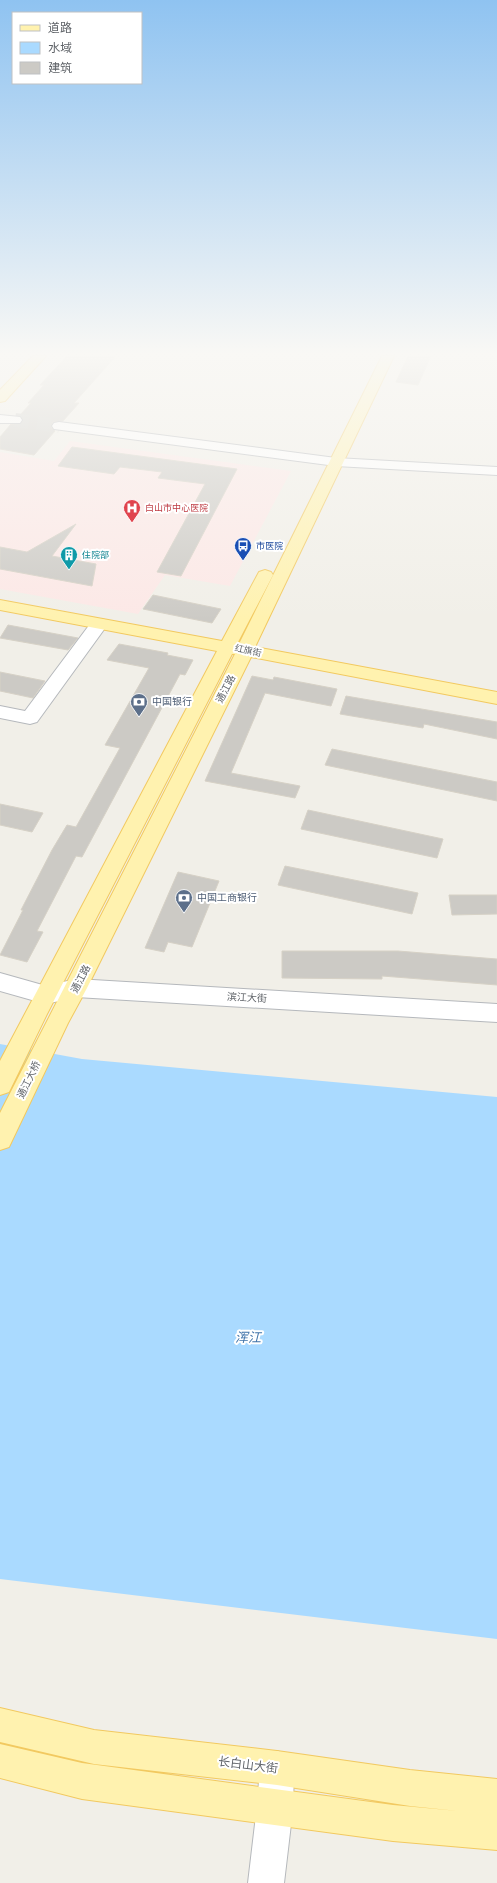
<svg xmlns="http://www.w3.org/2000/svg" width="497" height="1883" viewBox="0 0 497 1883" font-family="'Varela Round','Noto Sans SC',sans-serif">
<style>
.medical{fill:#fce8e6}
.water{fill:#aadaff}
.building{fill:#cccac5;stroke:#d6d1c6}
.lines{fill:none;stroke-linecap:round;stroke-linejoin:round}
.minor-tunnel{stroke:#ccccc8;stroke-width:14;stroke-dasharray:14 8;stroke-linecap:butt}
.minor-casing{stroke:#b5b8bc;stroke-width:2}
.major-casing{stroke:#f2c960;stroke-width:2}
.minor{fill:#fff;fill-rule:evenodd}
.major{fill:#fff2af;fill-rule:evenodd}
.labels{text-anchor:middle;dominant-baseline:central;stroke-width:4;stroke-linejoin:round;paint-order:stroke}
.far-health-label{font-size:9px;fill:#be3a42;stroke:#fff;text-anchor:start}
.far-transit-label{font-size:9px;fill:#164399;stroke:#fff;text-anchor:start}
.far-culture-label{font-size:9px;fill:#0d838f;stroke:#fff;text-anchor:start}
.far-street-label{font-size:9px;fill:#5f6368;stroke:#fff}
.street-label{font-size:10px;fill:#5f6368;stroke:#fff}
.service-label{font-size:10px;fill:#4e5e75;stroke:#fff;text-anchor:start}
.near-street-label{font-size:12px;fill:#5f6368;stroke:#fff}
.near-water-label{font-size:13px;font-style:italic;fill:#4174aa;stroke:#fff}
</style>
<rect width="100%" height="100%" fill="#f1efe8"/>
<polygon class="medical" points="70,441 291,471 230,586 165,575 138,614 0,589 0,452 54,461"/>
<polygon class="water" points="0,1044 82,1059 497,1097 497,1639 0,1579"/>
<g class="building">
<polygon points="67,356 116,356 74,403 79,403 63,421 53,422 51,427 55,431 34,455 0,449 0,437 11,424 21,424 23,419 20,415 31,403 28,403 44,385 40,385"/>
<polygon points="408,356 431,356 418,385 396,382"/>
<polygon points="72,447 237,469 181,576 157,572 205,484 158,478 162,472 120,467 114,474 58,466"/>
<polygon points="76,524 52,556 96,564 92,586 0,569 0,547 27,552"/>
<polygon points="153,595 221,609 212,623 143,609"/>
<polygon points="8,625 78,638 68,650 0,638"/>
<polygon points="119,644 168,653 167,655 193,660 185,675 180,674 82,857 76,856 37,931 43,932 27,962 0,955 23,910 21,910 52,850 67,825 76,827 120,748 105,745 149,668 107,660"/>
<polygon points="0,672 45,681 33,698 0,691"/>
<polygon points="252,676 273,680 274,677 337,689 331,706 265,693 231,773 300,786 295,798 205,781"/>
<polygon points="346,696 497,722 497,739 424,724 423,728 340,714"/>
<polygon points="332,749 497,782 497,801 325,765"/>
<polygon points="0,804 43,813 32,832 0,825"/>
<polygon points="308,810 443,839 437,858 301,829"/>
<polygon points="285,866 418,893 412,914 278,885"/>
<polygon points="178,872 219,881 192,947 168,942 164,952 145,948"/>
<polygon points="449,895 497,895 497,914 452,915"/>
<polygon points="282,951 398,951 497,959 497,985 382,976 382,979 282,978"/>
</g>
<g class="lines">
<polyline class="minor-tunnel" points="15,420 59,426"/>
<defs>
<g id="minor">
<polygon points="0,415 20,417 22,420 20,423 0,423"/>
<polygon points="59,422 336,458 497,467 497,475 336,466 54,429 52,426 54,423"/>
<polygon points="99,619 105,620 108,624 37,722 30,724 0,718 0,706 25,711 93,620"/>
<polygon points="0,973 46,986 76,979 497,1004 497,1022 76,997 46,1004 0,991"/>
<polygon points="277,1751 289,1756 294,1768 293,1807 284,1883 248,1883 257,1807 260,1768 265,1756"/>
</g>
<g id="major">
<polygon points="33,356 46,356 5,401 0,402 0,390"/>
<polygon points="382,356 394,356 255,647 497,692 497,704 251,657 87,988 68,1023 9,1147 0,1150 0,1113 235,654 232,654 47,1014 9,1092 0,1095 0,1061 217,651 0,610 0,600 222,641 259,572 265,570 271,572 273,575 237,644 239,644"/>
<polygon points="0,1708 94,1730 277,1751 410,1770 497,1779 497,1850 393,1841 82,1799 0,1778 0,1744 82,1763 393,1805 458,1811 410,1806 277,1785 94,1764 0,1742"/>
</g>
</defs>
<use href="#minor" class="minor-casing"/>
<use href="#major" class="major-casing"/>
<use href="#minor" class="minor"/>
<use href="#major" class="major"/>
</g>
<linearGradient id="sky" x2="0" y2="1"><stop stop-color="#8fc3f1"/><stop offset="0.57" stop-color="#f9f8f5"/><stop offset="1" stop-color="#f9f8f5" stop-opacity="0"/></linearGradient>
<rect width="497" height="620" fill="url(#sky)"/>
<defs>
<symbol id="hospital-pin" viewBox="-11 -11 22 30"><path d="M0 17L-7.5 6A9.5 9.5 0 1 1 7.5 6Z" fill="#e0444e" stroke="#fff"/><path d="M-5-5h3v3.5h4V-5h3V5h-3V1.5h-4V5h-3Z" fill="#fff"/></symbol>
<symbol id="bus-pin" viewBox="-11 -11 22 30"><path d="M0 17L-7.5 6A9.5 9.5 0 1 1 7.5 6Z" fill="#1a4fb4" stroke="#fff"/><path d="M-5-6H5V4H4V6H2V4H-2V6H-4V4H-5ZM-3.5-4V0h7V-4ZM-3.5 1.2v1.5H-2V1.2ZM2 1.2v1.5H3.5V1.2Z" fill="#fff"/></symbol>
<symbol id="building-pin" viewBox="-11 -11 22 30"><path d="M0 17L-7.5 6A9.5 9.5 0 1 1 7.5 6Z" fill="#0f9aa8" stroke="#fff"/><path d="M-4-6H4V6H1V3H-1V6H-4ZM-2.5-4.3h1.7v1.8h-1.7ZM.8-4.3h1.7v1.8H.8ZM-2.5-1h1.7V.8h-1.7ZM.8-1h1.7V.8H.8Z" fill="#fff"/></symbol>
<symbol id="bank-pin" viewBox="-11 -11 22 30"><path d="M0 17L-7.5 6A9.5 9.5 0 1 1 7.5 6Z" fill="#5c6f8a" stroke="#fff"/><path d="M-6-4H6V4H-6ZM0-2.3a2.3 2.3 0 1 0 0 4.6a2.3 2.3 0 1 0 0-4.6Z" fill="#fff"/></symbol>
</defs>
<g fill-rule="evenodd">
<use href="#hospital-pin" x="122" y="498" width="20" height="27"/>
<use href="#bus-pin" x="233" y="536" width="20" height="27"/>
<use href="#building-pin" x="59" y="545" width="20" height="27"/>
<use href="#bank-pin" x="129" y="692" width="20" height="27"/>
<use href="#bank-pin" x="174" y="888" width="20" height="27"/>
</g>
<g class="labels">
<g class="far-health-label">
<text x="145" y="508">白山市中心医院</text>
</g>
<g class="far-transit-label">
<text x="256" y="546">市医院</text>
</g>
<g class="far-culture-label">
<text x="82" y="555">住院部</text>
</g>
<g class="far-street-label">
<text transform="translate(248 651) rotate(12)">红旗街</text>
</g>
<g class="street-label">
<text transform="translate(226 689) rotate(-63)">通江路</text>
<text transform="translate(81 979) rotate(-63)">通江路</text>
<text transform="translate(247 998) rotate(3)">滨江大街</text>
<text transform="translate(29 1080) rotate(-64)">通江大桥</text>
</g>
<g class="service-label">
<text x="152" y="702">中国银行</text>
<text x="197" y="898">中国工商银行</text>
</g>
<g class="near-street-label">
<text transform="translate(248 1765) rotate(7)">长白山大街</text>
</g>
<g class="near-water-label">
<text x="248" y="1338">浑江</text>
</g>
</g>
<rect x="12" y="12" width="130" height="72" fill="#ffffff" stroke="#bfc1c3"/>
<rect x="20" y="25" width="20" height="6" fill="#fff2af" stroke="#bfc1c3"/>
<text x="48" y="32" font-size="12" fill="#5f6368">道路</text>
<rect x="20" y="42" width="20" height="12" fill="#aadaff" stroke="#bfc1c3"/>
<text x="48" y="52" font-size="12" fill="#5f6368">水域</text>
<rect x="20" y="62" width="20" height="12" fill="#cccac5" stroke="#bfc1c3"/>
<text x="48" y="72" font-size="12" fill="#5f6368">建筑</text>
</svg>
